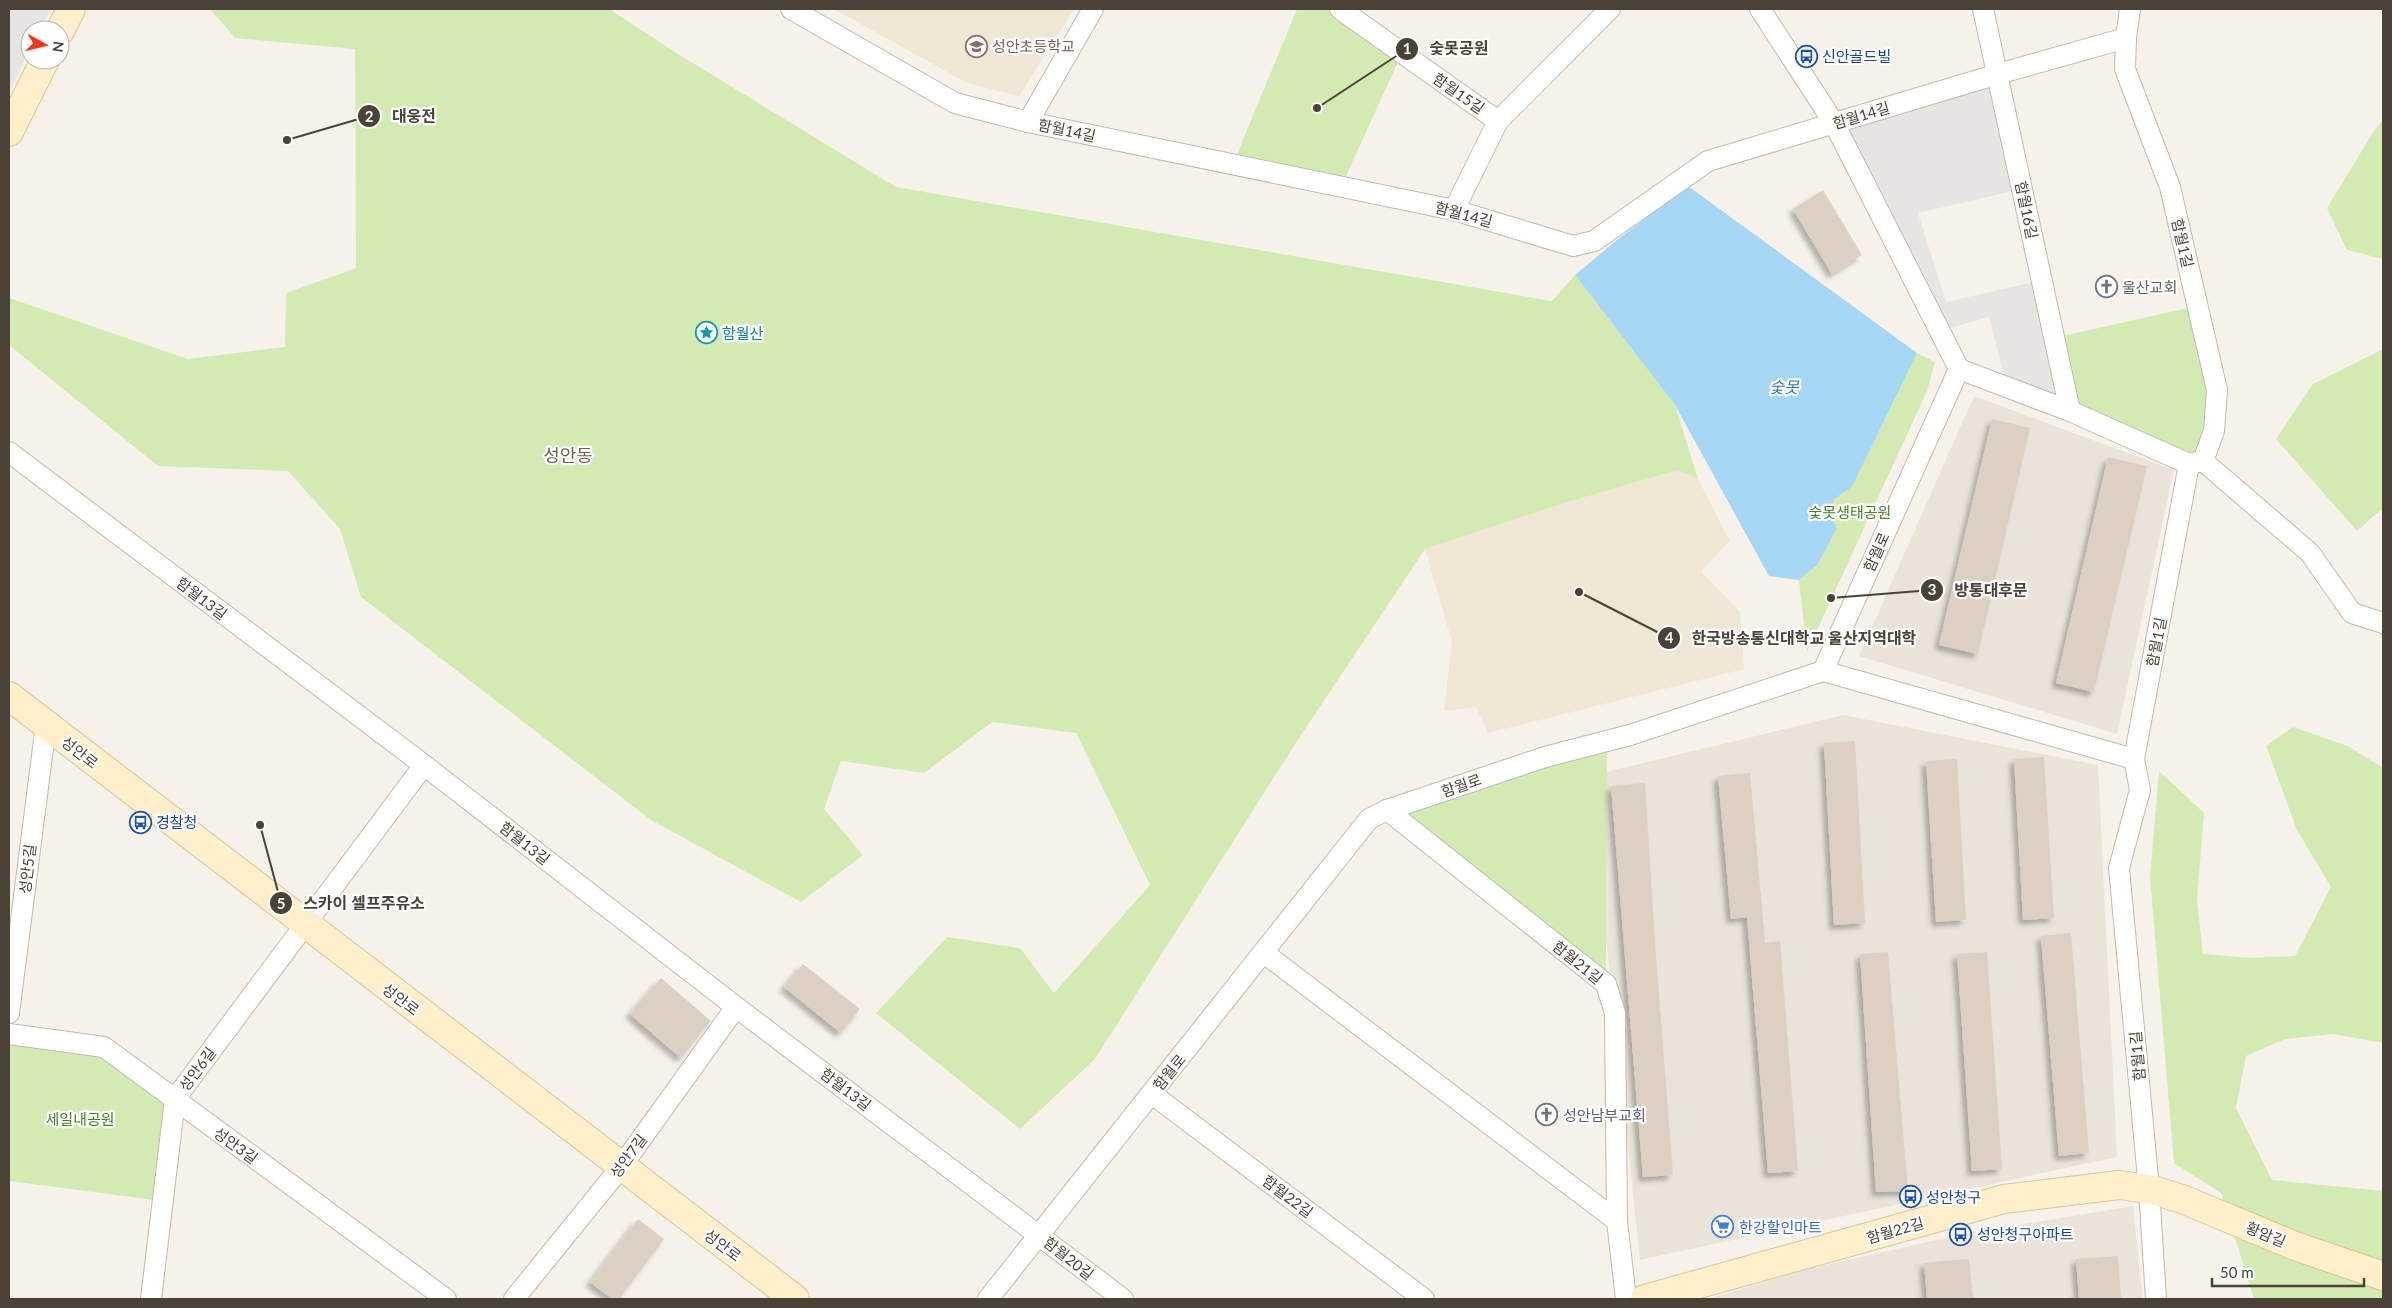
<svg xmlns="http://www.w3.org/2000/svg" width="2392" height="1308" viewBox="0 0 2392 1308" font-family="Lato,'Noto Sans KR',sans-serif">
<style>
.residential{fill:#eae4d8}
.education{fill:#efe6d4}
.green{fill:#d3ebb2}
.parking{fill:#e7e5e2}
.water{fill:#a5d6f4}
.building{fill:#dbd0c2;filter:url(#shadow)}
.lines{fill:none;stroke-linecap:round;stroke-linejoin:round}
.street-casing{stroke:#c2b9ac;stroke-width:22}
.secondary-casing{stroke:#d7c598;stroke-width:30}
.street{stroke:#fff;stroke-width:20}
.secondary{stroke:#fff0cb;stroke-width:28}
.labels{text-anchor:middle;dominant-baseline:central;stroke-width:4.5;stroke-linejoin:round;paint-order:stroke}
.education-label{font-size:15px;fill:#785e54;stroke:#fff;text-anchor:start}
.transit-label{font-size:15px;fill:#164399;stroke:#fff;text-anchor:start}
.street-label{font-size:15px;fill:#4a4237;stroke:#fff}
.worship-label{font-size:15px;fill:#5b616d;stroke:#fff;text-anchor:start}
.culture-label{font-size:15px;fill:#0d838f;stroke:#fff;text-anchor:start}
.park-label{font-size:15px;fill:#4c8027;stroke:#fff}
.shop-label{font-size:15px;fill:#366cbe;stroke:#fff;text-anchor:start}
.water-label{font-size:16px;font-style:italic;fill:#2878ac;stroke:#fff}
.quarter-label{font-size:18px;fill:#6e604e;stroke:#fff}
.leader{fill:none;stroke:#4a4237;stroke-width:2}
.callout-dot{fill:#4a4237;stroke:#fff;stroke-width:2}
.mark-label{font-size:15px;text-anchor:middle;font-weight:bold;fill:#fff}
.callout-label{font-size:16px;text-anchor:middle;font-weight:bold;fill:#4a4237;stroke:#fff;stroke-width:4.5;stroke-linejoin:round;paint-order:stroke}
</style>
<defs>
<filter id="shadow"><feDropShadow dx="-4.5" dy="4.5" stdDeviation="2.5" flood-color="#0004"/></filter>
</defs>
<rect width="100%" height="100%" fill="#f6f2ea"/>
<g class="residential">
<polygon points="1974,396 2174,470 2117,734 1859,656"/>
<polygon points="1843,715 2098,765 2117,1157 1640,1260 1589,776"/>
<polygon points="2133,1206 2143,1299 1708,1299 1804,1270 1954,1236"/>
</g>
<g class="education">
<polygon points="834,9 1074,9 1019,96 967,83"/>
<polygon points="1678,470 1698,479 1730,541 1701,571 1740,612 1744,669 1488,733 1476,707 1444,711 1452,642 1425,549 1568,502"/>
</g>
<g class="green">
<polygon points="210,9 609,9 683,57 896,187 1552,301 1575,275 1675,405 1698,479 1678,470 1568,502 1425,549 1295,744 1095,1059 1020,1129 876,1013 947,937 1020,948 1054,993 1150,885 1076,733 992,722 924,773 841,761 824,809 863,855 801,902 651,820 361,597 340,529 288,471 158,466 9,345 9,298 188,359 285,347 286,293 356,268 355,49 235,38"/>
<polygon points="1297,9 1340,9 1402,53 1341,187 1233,164"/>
<polygon points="2383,120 2383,259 2347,250 2327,208 2374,131"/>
<polygon points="2197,306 2217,390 2203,461 2070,411 2054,338"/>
<polygon points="2383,349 2383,508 2357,531 2276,439 2313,384"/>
<polygon points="1917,353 1935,362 1927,391 1807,652 1799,580 1818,564 1837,528 1830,514 1834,499 1852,487"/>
<polygon points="2293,727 2348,746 2383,768 2383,1043 2332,1034 2285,1039 2246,1056 2236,1108 2272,1180 2383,1191 2383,1299 2254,1299 2221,1193 2174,1163 2150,877 2159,771 2204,813 2197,899 2203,954 2250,958 2295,956 2331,887 2297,830 2266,746"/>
<polygon points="1607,741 1606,984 1387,810"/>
<polygon points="9,1034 104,1047 175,1099 162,1201 9,1181"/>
</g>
<g class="parking">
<polygon points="9,9 51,9 40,30 30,30 30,50 9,92"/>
<polygon points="1998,74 2022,189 1918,213 1946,302 2042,280 2070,411 2007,387 1989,317 1940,331 1834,123"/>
</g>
<polygon class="water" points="1688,186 1917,353 1852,487 1834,499 1830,514 1837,528 1818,564 1799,580 1769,576 1675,405 1575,275 1617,240"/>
<g class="building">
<polygon points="1823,190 1862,255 1832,274 1793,209"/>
<polygon points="1992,419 2030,428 1978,654 1939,645"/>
<polygon points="2108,457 2147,466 2094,692 2056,683"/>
<polygon points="1855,741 1865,923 1834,925 1824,743"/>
<polygon points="2044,757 2054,918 2023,920 2014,759"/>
<polygon points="1957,759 1966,920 1936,922 1926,761"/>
<polygon points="1750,773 1765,943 1780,941 1798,1171 1768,1173 1747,917 1731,919 1718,776"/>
<polygon points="1645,783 1655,943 1673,1175 1643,1177 1611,786"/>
<polygon points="2071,933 2089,1153 2059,1156 2041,936"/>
<polygon points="1888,952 1908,1191 1876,1192 1860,954"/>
<polygon points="1987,952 2002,1169 1972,1171 1957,954"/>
<polygon points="803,964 860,1009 841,1033 784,987"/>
<polygon points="661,978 711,1021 681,1058 630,1014"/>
<polygon points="638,1219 664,1239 619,1299 612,1299 590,1282"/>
<polygon points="2118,1256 2121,1299 2079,1299 2076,1259"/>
<polygon points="1969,1259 1973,1299 1927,1299 1924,1263"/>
</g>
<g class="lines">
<defs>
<g id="street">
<polyline points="791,9 955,103 1028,122 1454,210 1573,246 1594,241 1708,161 1998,74 2126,38"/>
<polyline points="1340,9 1498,121"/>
<polyline points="1760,9 1834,123 1959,369 2070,411 2189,464"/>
<polyline points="1983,9 2070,411"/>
<polyline points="2130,9 2126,38 2125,69 2170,187 2217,390 2214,431 2203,461 2189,464"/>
<polyline points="1028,122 1093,9"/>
<polyline points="1454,210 1498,121 1610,9"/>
<polyline points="9,452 424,765 736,1007 1123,1299"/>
<polyline points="2203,461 2310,553 2352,613 2383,623"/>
<polyline points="1823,671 2134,759"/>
<polyline points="1387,810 1606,984 1615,1013 1617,1221 1626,1299"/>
<polyline points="1264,953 1617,1221"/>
<polyline points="9,1013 46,725"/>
<polyline points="9,1034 104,1047 446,1299"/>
<polyline points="1152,1094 1424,1299"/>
<polyline points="151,1299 175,1099 424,765"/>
<polyline points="514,1299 621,1167 736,1007"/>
<polyline points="988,1299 1369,819 1387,810 1545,757 1630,735 1823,671 1959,369"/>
<polyline points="2156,1299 2149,1189 2119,868 2140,790 2134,759 2189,464"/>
</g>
<g id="secondary">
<polyline points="60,31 71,9"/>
<polyline points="9,132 45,60"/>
<polyline points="9,696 795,1299"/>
<polyline points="1645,1299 2004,1199 2119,1185 2149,1189 2182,1199 2295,1246 2383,1276"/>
</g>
</defs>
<use href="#street" class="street-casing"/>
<use href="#secondary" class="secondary-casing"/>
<use href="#street" class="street"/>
<use href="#secondary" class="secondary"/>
</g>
<defs>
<symbol id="school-ring" viewBox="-11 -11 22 22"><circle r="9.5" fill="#fff" stroke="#8d6e63" stroke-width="1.5"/><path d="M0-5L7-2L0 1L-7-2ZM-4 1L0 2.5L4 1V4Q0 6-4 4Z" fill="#8d6e63"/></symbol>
<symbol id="bus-ring" viewBox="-11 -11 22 22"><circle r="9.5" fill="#fff" stroke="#1a4fb4" stroke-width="1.5"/><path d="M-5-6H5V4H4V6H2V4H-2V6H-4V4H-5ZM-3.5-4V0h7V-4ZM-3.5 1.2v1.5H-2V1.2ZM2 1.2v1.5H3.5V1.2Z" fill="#1a4fb4"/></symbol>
<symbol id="church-ring" viewBox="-11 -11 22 22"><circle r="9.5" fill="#fff" stroke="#6b7280" stroke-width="1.5"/><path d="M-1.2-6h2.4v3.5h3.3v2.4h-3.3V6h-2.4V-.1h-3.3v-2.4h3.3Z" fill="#6b7280"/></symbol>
<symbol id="sight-ring" viewBox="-11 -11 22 22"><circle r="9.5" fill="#fff" stroke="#0f9aa8" stroke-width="1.5"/><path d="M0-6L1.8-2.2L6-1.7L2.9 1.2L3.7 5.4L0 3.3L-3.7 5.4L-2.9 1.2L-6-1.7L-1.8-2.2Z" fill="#0f9aa8"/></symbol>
<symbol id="supermarket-ring" viewBox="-11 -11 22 22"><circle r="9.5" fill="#fff" stroke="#3f7fe0" stroke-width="1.5"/><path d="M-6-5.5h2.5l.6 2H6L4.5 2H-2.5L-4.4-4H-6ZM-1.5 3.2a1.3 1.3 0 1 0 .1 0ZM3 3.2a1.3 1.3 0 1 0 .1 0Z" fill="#3f7fe0"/></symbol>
</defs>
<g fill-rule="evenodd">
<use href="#school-ring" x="964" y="34" width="25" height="25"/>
<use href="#bus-ring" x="1794" y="44" width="25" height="25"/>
<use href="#church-ring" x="2094" y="274" width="25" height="25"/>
<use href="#sight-ring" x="694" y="320" width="25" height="25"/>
<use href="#bus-ring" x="128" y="810" width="25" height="25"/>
<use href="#church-ring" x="1534" y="1102" width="25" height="25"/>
<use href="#bus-ring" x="1898" y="1184" width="25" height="25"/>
<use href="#supermarket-ring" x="1710" y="1214" width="25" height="25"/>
<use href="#bus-ring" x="1948" y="1222" width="25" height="25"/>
</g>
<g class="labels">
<g class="education-label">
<text x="992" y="46">성안초등학교</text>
</g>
<g class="transit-label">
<text x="1822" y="56">신안골드빌</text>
<text x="156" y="822">경찰청</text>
<text x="1926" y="1197">성안청구</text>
<text x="1977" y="1234">성안청구아파트</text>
</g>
<g class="street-label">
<text transform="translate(1459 93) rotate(35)">함월15길</text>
<text transform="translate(1861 115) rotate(-17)">함월14길</text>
<text transform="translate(1067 130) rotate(12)">함월14길</text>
<text transform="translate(2027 210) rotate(78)">함월16길</text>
<text transform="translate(1464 214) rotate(15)">함월14길</text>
<text transform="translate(2183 243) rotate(77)">함월1길</text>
<text transform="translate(1876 552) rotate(-66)">함월로</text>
<text transform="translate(202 598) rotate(37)">함월13길</text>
<text transform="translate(2156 642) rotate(-79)">함월1길</text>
<text transform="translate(80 752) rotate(38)">성안로</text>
<text transform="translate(1461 785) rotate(-19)">함월로</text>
<text transform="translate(525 843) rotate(38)">함월13길</text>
<text transform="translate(27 869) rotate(-83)">성안5길</text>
<text transform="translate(1578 962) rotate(39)">함월21길</text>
<text transform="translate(401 999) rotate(37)">성안로</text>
<text transform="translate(2137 1056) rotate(-95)">함월1길</text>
<text transform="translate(197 1069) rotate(-53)">성안6길</text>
<text transform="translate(1169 1072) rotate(-51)">함월로</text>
<text transform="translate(846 1089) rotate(37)">함월13길</text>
<text transform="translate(236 1145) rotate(36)">성안3길</text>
<text transform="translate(628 1156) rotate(-53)">성안7길</text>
<text transform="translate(1288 1196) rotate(37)">함월22길</text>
<text transform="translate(1895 1230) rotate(-16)">함월22길</text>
<text transform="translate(2266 1234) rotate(22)">황암길</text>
<text transform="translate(723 1245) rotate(37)">성안로</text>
<text transform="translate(1069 1258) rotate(38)">함월20길</text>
</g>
<g class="worship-label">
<text x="2122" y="287">울산교회</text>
<text x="1563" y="1115">성안남부교회</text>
</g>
<g class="culture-label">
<text x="722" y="333">함월산</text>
</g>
<g class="park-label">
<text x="1850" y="512">숯못생태공원</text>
<text x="80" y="1119">세일내공원</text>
</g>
<g class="shop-label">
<text x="1739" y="1227">한강할인마트</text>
</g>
<g class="water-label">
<text x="1784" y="386">숯못</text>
</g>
<g class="quarter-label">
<text x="568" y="455">성안동</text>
</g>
</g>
<path class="leader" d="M1317 108L1407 49M287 140L369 116M1831 598L1932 590M1579 592L1669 638M260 825L281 903"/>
<g class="callout-dot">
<circle cx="1317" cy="108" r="5"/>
<circle cx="287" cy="140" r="5"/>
<circle cx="1831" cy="598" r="5"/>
<circle cx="1579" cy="592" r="5"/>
<circle cx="260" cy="825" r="5"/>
<circle cx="1407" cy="49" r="12"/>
<circle cx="369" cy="116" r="12"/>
<circle cx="1932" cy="590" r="12"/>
<circle cx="1669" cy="638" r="12"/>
<circle cx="281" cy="903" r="12"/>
</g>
<g class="mark-label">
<text x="1407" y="54">1</text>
<text x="369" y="122">2</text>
<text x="1932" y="595">3</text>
<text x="1669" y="643">4</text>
<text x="281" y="909">5</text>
</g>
<g class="callout-label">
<text x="1459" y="54">숯못공원</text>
<text x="414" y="122">대웅전</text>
<text x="1991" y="596">방통대후문</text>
<text x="1804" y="644">한국방송통신대학교 울산지역대학</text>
<text x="364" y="909">스카이 셀프주유소</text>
</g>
<rect width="2392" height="1308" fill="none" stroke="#4a4237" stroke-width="20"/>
<g transform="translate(45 45) rotate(98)"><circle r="24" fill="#ffffff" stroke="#b7b3af"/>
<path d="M0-4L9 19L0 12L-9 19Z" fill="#ff3218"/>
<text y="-8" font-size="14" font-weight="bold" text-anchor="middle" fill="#4a4237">N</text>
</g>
<path d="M2212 1278v8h152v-8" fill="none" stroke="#4a4237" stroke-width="2.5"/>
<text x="2220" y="1278" font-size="15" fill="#4a4237" stroke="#ffffff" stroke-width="4" paint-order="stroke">50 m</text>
</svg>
